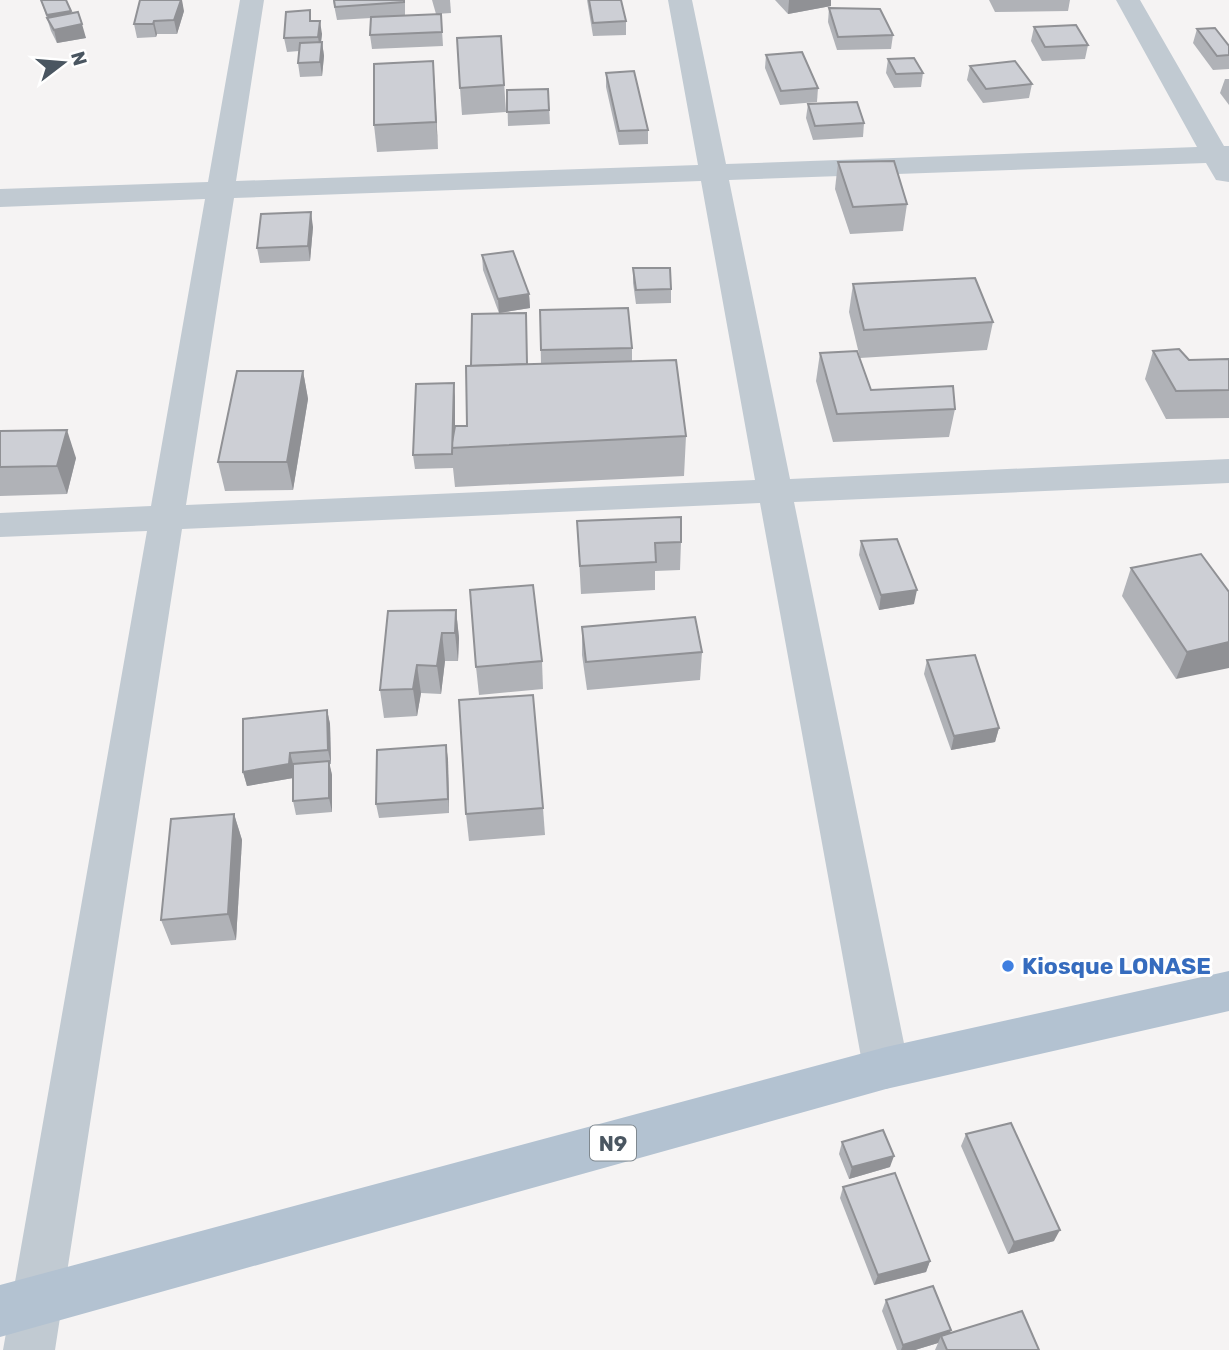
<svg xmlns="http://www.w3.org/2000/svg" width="1229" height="1350" viewBox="0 0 1229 1350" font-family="Rubik,sans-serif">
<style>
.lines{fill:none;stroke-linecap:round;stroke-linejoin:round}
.street{fill:#c1cad2;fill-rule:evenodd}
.primary{fill:#b3c2d1;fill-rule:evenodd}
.wall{fill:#b0b2b7}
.shaded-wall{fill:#909195}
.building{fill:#cdcfd5;stroke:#909195;stroke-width:2}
.shop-dot{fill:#3f7fe0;stroke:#fff;stroke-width:2.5}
.labels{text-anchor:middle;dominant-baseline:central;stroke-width:6;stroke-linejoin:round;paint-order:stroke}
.shield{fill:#fff;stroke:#808990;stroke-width:2}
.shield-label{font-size:21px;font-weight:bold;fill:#4a5661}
.shop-label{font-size:23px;font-weight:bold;fill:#366cbe;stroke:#fff;text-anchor:start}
</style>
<rect width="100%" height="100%" fill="#f5f3f3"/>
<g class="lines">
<path class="street" d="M240,0H264L236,181L698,165L668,0H692L726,164L1197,147L1116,0H1140L1224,146H1229V182L1216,180L1206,163L729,180L790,479L1229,459V483L794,502L909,1068L902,1083L886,1089L870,1083L863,1068L760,503L182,529L55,1350H3L147,531L0,537V513L151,506L205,199L0,207V189L208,182ZM701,181L755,480L186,505L234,198Z"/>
<polygon class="primary" points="1229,971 1229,1011 886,1089 0,1337 0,1285 886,1047"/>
</g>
<g class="wall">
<polygon points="41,0 71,13 86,38 57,43 51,31"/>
<polygon points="333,0 405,0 405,15 382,17 441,14 443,46 372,49 370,35 371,18 337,20"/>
<polygon points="432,0 450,0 451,13 436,14"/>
<polygon points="587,0 621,0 626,21 626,35 593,36"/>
<polygon points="775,0 831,0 831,6 788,14"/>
<polygon points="989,0 1070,0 1068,11 995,12"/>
<polygon points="829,8 893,35 891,49 837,50 828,22"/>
<polygon points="184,11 177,34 157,34 156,37 137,38 134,24"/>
<polygon points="311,21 322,34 321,42 322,42 324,56 322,76 300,77 298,63 299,51 287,52 284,38"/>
<polygon points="1034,27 1088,45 1085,59 1042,61 1031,41"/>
<polygon points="1197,29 1229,46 1229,69 1213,70 1193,43"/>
<polygon points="501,36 506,112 462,115 460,88"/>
<polygon points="766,55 818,88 817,102 780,105 765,68"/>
<polygon points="888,59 923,73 921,87 894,88 886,73"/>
<polygon points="433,61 438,149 377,152 374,125"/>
<polygon points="970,66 1032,84 1029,98 983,103 967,80"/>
<polygon points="606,73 648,130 648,144 619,145 606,87"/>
<polygon points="1225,79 1229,79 1229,105 1220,93"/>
<polygon points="548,89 550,124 508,126 507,90"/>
<polygon points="808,104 864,123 863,137 813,140 806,118"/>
<polygon points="838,162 907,204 903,231 850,234 835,189"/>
<polygon points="313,227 310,261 260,263 257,248"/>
<polygon points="482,255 529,294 530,308 499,313 483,270"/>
<polygon points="633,268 671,289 671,303 636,304 633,283"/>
<polygon points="853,284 993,322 987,350 860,358 849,312"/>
<polygon points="540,310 632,348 632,361 686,436 684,476 455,487 453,468 415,469 413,455 455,397 455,427 467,426 471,366 541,364"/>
<polygon points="1153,351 1189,360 1229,359 1229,418 1166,419 1145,379"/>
<polygon points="820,353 871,390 955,409 949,437 833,442 816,381"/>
<polygon points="303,371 308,399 293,490 225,491 218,462"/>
<polygon points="0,431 76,458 67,494 0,496"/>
<polygon points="577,521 681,542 680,570 655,571 655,590 581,594"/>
<polygon points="861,541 914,604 879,610 859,555"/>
<polygon points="1131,568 1229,592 1176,679 1122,596"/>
<polygon points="456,610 459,638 458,661 445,661 441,694 421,693 417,716 384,718 380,690"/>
<polygon points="582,627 702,652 700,680 587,690 582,655"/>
<polygon points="927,660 999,728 995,742 951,750 924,674"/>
<polygon points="542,661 543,689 479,695 476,667"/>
<polygon points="327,710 330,724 331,764 329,764 332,775 332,812 296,815 293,801 293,778 247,786 243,772"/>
<polygon points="448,759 449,813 379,818 376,804"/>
<polygon points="543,808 545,835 469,841 466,814"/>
<polygon points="234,814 242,840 236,940 171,945 161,920"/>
<polygon points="966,1134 1054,1241 1008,1254 961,1146"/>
<polygon points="842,1142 890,1167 849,1179 839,1154"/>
<polygon points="843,1187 930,1261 926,1272 874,1285 840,1198"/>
<polygon points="886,1300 950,1333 1039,1350 935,1350 938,1343 915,1350 897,1350 882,1311"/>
</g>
<g class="shaded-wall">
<polygon points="181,0 182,0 184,11 177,34 174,20"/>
<polygon points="789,0 831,0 831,6 788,14"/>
<polygon points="71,11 74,25 49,22 47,15"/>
<polygon points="154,21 157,34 156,37 153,24"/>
<polygon points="320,21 322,34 320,50 318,37"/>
<polygon points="82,24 86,38 57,43 54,30"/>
<polygon points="322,42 324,56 322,76 320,62"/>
<polygon points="433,61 435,88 438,149 436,122"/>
<polygon points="311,212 313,227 310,261 308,246"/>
<polygon points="529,294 530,308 499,313 498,299"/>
<polygon points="303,371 308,399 293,490 287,462"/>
<polygon points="454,383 455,397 455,447 453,447"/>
<polygon points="67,430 76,458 67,494 57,466"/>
<polygon points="917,590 914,604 879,610 881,595"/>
<polygon points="456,610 459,638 458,661 455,633"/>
<polygon points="442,633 445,661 441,694 437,666"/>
<polygon points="1229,642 1229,668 1176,679 1187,652"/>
<polygon points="417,665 421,693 417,716 413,689"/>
<polygon points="327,710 330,724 331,764 328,750"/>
<polygon points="999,728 995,742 951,750 954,736"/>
<polygon points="446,745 448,759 449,813 448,799"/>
<polygon points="290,753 294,767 293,778 247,786 243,772"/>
<polygon points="329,761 332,775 332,812 329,798"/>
<polygon points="234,814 242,840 236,940 228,914"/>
<polygon points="894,1156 890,1167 849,1179 852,1167"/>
<polygon points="1060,1230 1054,1241 1008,1254 1014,1242"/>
<polygon points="930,1261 926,1272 874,1285 878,1275"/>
<polygon points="951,1330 947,1340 941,1336 938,1343 915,1350 901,1350 903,1345"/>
</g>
<g class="building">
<polygon points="41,0 66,0 71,11 47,15"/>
<polygon points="140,0 181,0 174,20 154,21 153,24 134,24"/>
<polygon points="334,0 404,0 404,2 335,7"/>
<polygon points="589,0 621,0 626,21 593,23"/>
<polygon points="829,8 880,9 893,35 838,37"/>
<polygon points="310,10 310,21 320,21 318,37 284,38 286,12"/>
<polygon points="78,12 82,24 54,30 47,18"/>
<polygon points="441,14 442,32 370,35 371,17"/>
<polygon points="1076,25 1088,45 1045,47 1034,27"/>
<polygon points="1215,28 1229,46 1229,55 1217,56 1197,29"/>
<polygon points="501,36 504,85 460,88 457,38"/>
<polygon points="322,42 320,62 298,63 300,43"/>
<polygon points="802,52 818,88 781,91 766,55"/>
<polygon points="914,58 923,73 896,74 888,59"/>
<polygon points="433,61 436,122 374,125 374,64"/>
<polygon points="1015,61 1032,84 986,89 970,66"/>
<polygon points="634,71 648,130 619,131 606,73"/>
<polygon points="548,89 549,110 507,112 507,90"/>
<polygon points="857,102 864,123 815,126 808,104"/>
<polygon points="894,161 907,204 853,207 838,162"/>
<polygon points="311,212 308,246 257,248 261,214"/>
<polygon points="513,251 529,294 498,299 482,255"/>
<polygon points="633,268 670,268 671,289 636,290"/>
<polygon points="975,278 993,322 864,330 853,284"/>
<polygon points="628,308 632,348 541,350 540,310"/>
<polygon points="526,313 527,364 471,366 472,314"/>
<polygon points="1179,349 1189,360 1229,359 1229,390 1176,391 1153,351"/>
<polygon points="857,351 871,390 953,386 955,409 837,414 820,353"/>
<polygon points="676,360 686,436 451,448 455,426 467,426 466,366"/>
<polygon points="237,371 303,371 287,462 218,462"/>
<polygon points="454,383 452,454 413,455 416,384"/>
<polygon points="67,430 57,466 0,467 0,431"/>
<polygon points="681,517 681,542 655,543 656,562 580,566 577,521"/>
<polygon points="897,539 917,590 881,595 861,541"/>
<polygon points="1201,554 1229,592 1229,642 1187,652 1131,568"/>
<polygon points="533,585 542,661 476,667 470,590"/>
<polygon points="456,610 455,633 442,633 437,666 417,665 413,689 380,690 388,611"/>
<polygon points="695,617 702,652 586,662 582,627"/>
<polygon points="975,655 999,728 954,736 927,660"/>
<polygon points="533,695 543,808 466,814 459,700"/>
<polygon points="327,710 328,750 290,753 289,764 243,772 243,719"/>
<polygon points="446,745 448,799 376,804 377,750"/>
<polygon points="329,761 329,798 293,801 293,764"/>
<polygon points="234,814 228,914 161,920 171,819"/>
<polygon points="1011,1123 1060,1230 1014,1242 966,1134"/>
<polygon points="883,1130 894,1156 852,1167 842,1142"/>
<polygon points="895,1173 930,1261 878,1275 843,1187"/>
<polygon points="933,1286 951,1330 903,1345 886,1300"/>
<polygon points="1022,1311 1039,1350 947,1350 941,1336"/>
</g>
<circle class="shop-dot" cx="1008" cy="966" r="7"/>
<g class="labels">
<rect class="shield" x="590" y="1125.5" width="46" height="35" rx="5"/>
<g class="shield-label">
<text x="613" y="1143">N9</text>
</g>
<g class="shop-label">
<text x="1022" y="966">Kiosque LONASE</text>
</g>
</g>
<g transform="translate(63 63) rotate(74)" stroke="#ffffff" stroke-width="5" paint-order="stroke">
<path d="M0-5L12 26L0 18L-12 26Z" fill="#4a5661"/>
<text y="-10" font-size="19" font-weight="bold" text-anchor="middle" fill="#4a5661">N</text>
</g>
</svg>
